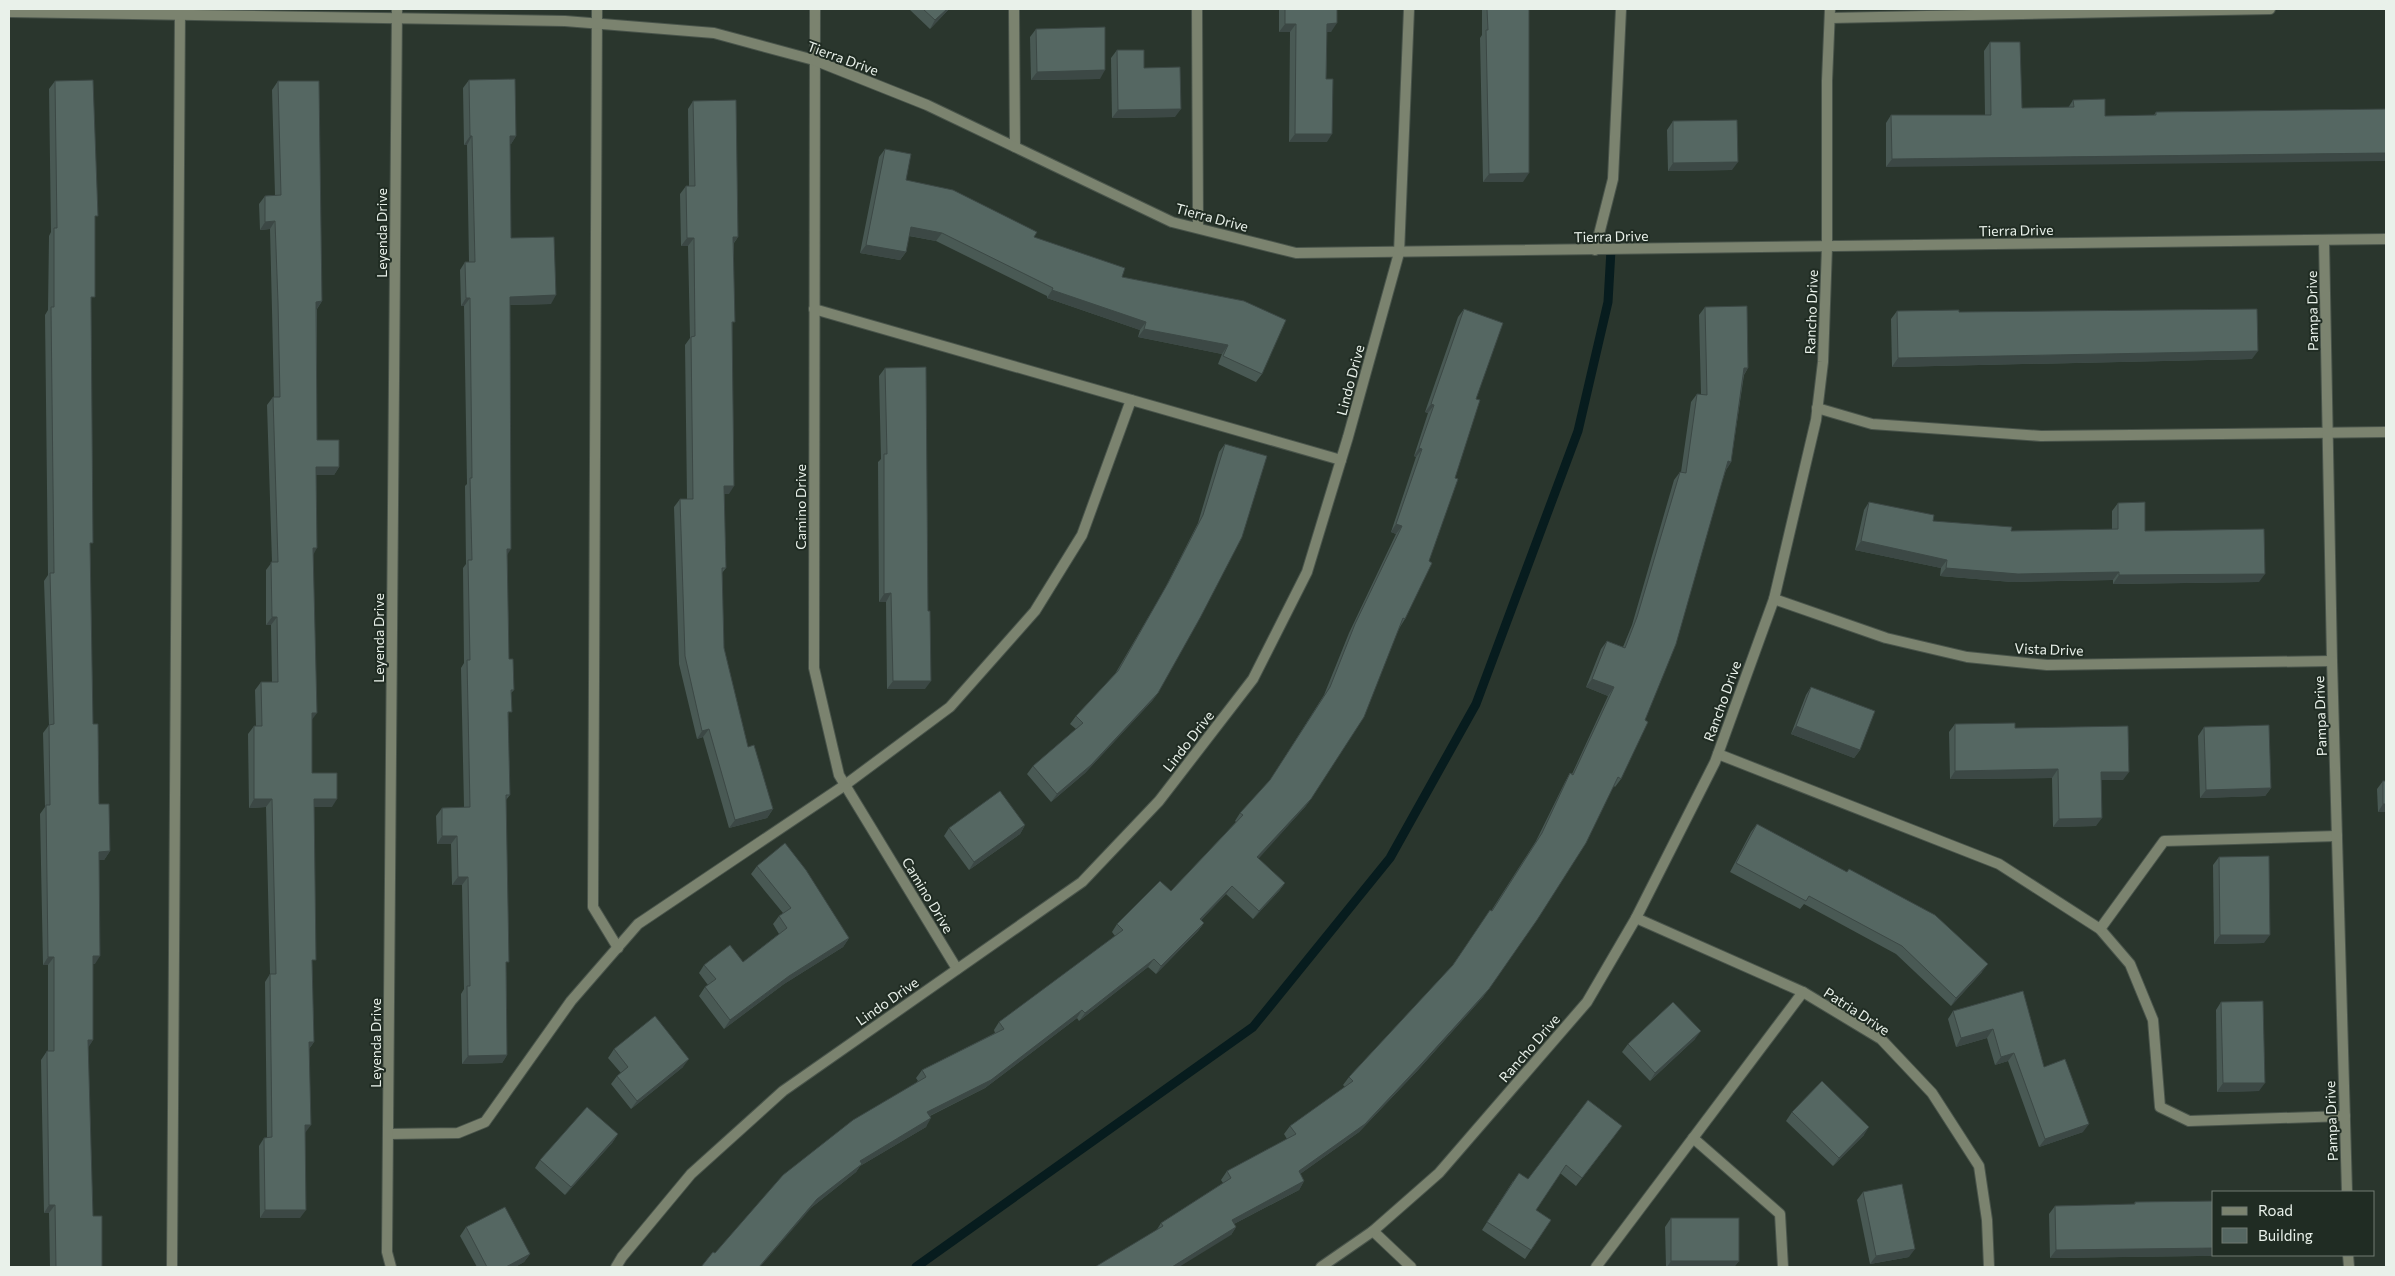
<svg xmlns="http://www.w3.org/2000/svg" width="2395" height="1276" viewBox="0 0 2395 1276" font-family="Commissioner,sans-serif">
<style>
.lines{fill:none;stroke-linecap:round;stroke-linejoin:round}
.stream{stroke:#071c1e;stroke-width:9}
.lane-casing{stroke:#49544b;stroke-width:12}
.street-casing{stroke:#49544b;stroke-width:12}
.lane{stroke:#7b836f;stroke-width:10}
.street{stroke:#7b836f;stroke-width:10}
.wall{fill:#495954}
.shaded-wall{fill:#3c4845}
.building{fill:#556762;stroke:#3c4845}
.labels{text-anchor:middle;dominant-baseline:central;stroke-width:4;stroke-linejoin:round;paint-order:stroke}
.street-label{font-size:14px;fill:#e9f1ea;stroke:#202c23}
</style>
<rect width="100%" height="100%" fill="#2a362d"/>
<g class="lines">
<polyline class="stream" points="916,1267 1253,1027 1390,858 1476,704 1578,431 1608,302 1611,250"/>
<defs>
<g id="lane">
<polyline points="597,9 593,907 618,948"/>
<polyline points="1014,9 1015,147"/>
<polyline points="1197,9 1198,228"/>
<polyline points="1830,18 2270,9"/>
<polyline points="1595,250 1613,179 1621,9"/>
<polyline points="814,309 1341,460"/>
<polyline points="1817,408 1872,424 2041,436 2386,432"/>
<polyline points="1718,754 1999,864 2100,929 2130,964 2153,1020 2160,1107 2189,1121 2345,1116"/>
<polyline points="2100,929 2164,841 2337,836"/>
<polyline points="388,1134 458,1133 485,1122 571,1001 638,924 845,785 950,707 1035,611 1082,535 1131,400"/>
<polyline points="1693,1138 1780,1214 1783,1267"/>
<polyline points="172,1267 180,9"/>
<polyline points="1596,1267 1803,992"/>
</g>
<g id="street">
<polyline points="815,9 814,668 839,775 957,969"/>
<polyline points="9,12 565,21 714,33 814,60 927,105 1172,222 1296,253 2386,239"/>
<polyline points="2324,240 2332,661 2347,1192"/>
<polyline points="1774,599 1886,638 1967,657 2047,665 2332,661"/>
<polyline points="1636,918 1803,992 1881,1039 1932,1093 1979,1166 1987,1220 1989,1267"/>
<polyline points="1373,1231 1411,1267"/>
<polyline points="2348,1255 2349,1267"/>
<polyline points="391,1267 387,1252 397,9"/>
<polyline points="616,1267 622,1257 691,1174 783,1091 1082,882 1159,801 1253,679 1307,572 1348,437 1399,253 1409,9"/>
<polyline points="1321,1267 1373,1231 1439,1173 1587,1002 1636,918 1715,762 1774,599 1816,420 1823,362 1827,247 1827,81 1830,9"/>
</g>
</defs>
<use href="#lane" class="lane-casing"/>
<use href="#street" class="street-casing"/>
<use href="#lane" class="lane"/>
<use href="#street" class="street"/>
</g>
<g class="wall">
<polygon points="909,9 949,9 930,29"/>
<polygon points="1279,9 1337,9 1331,32 1327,32 1326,79 1327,142 1289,142 1290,32 1279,32"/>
<polygon points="1482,9 1529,9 1523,182 1483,182 1480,38 1482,35"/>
<polygon points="1036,29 1100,79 1031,80 1030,37"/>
<polygon points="1990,42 2022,108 2068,108 2073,100 2105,116 2154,115 2156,112 2386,109 1886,167 1886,123 1891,115 1985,115 1984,51"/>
<polygon points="1117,50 1144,68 1175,117 1112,118 1111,58"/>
<polygon points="469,80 516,136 511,144 510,144 511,238 551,304 510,305 507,555 509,659 514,690 511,693 508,717 510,795 506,800 506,967 507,1055 502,1063 462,1064 461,994 464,989 462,885 452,885 451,844 437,844 436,816 442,808 464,807 461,668 464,663 463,568 466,564 465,486 467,484 464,306 461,306 460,270 465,262 469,262 467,145 464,145 463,88"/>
<polygon points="55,81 95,220 91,303 90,548 93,724 99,804 110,851 104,860 99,860 95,964 93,964 93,1040 88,1047 93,1216 102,1267 50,1267 49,1213 44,1213 41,1060 47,1051 48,1051 48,965 43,965 40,814 45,807 43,733 49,725 44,581 48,575 45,315 48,310 49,236 51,232 49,89"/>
<polygon points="278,81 322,301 317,309 317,440 339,467 334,475 316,475 313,554 312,720 312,773 332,807 314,807 312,964 314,1042 309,1049 300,1218 260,1218 259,1146 264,1138 267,1138 265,982 270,974 266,807 249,808 248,734 254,726 256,726 255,690 261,682 272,682 271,625 266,625 266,570 272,562 267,405 273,397 274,397 272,310 270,229 260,230 259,204 265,196 275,195 272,90"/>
<polygon points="693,101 738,237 734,243 729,494 724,494 726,568 722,573 724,648 748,747 773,809 767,818 729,828 703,737 697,739 679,664 674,507 680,499 687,499 685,345 690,338 688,246 681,246 680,194 686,186 689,186 688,109"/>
<polygon points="1673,121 1732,170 1668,171 1667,130"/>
<polygon points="885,149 906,180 1034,237 1122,277 1244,301 1262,374 1256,382 1218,364 1222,354 1138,337 1140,330 1047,298 1047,296 936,241 909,236 906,252 900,260 860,253 879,157"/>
<polygon points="1705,307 1748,368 1744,375 1731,462 1726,470 1621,779 1615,787 1614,786 1483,997 1418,1070 1359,1132 1300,1174 1304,1181 1299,1190 1234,1224 1236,1227 1231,1235 1156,1231 1161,1223 1223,1183 1221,1180 1227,1171 1287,1139 1284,1134 1290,1126 1345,1087 1343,1085 1349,1077 1452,966 1491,911 1536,841 1565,782 1570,773 1572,774 1608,696 1586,687 1601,649 1607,641 1623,647 1632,625 1674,480 1680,472 1681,472 1691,402 1697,394 1701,394 1699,315"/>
<polygon points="1464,309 1476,399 1405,619 1400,627 1311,799 1305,807 1258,858 1285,883 1279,891 1253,919 1226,894 1201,920 1204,923 1198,931 1156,974 1148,967 1079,1021 1077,1018 985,1088 930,1116 926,1127 860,1166 856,1172 812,1207 715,1253 918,1081 916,1078 922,1070 995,1033 994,1030 999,1022 1115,936 1112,932 1117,924 1171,891 1236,822 1235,821 1240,813 1269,782 1324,695 1349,633 1396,534 1391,532 1416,457 1414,456 1428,413 1425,412 1458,317"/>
<polygon points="1897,311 1959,312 2252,359 1892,367 1891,319"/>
<polygon points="2386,312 2386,358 2385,358 2385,314"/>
<polygon points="885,368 925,689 887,689 886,602 879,602 878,462 881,459 879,376"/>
<polygon points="1225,444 1158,693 1152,701 1085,773 1051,802 1027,774 1033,766 1076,729 1070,724 1076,716 1115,674 1163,592 1198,523 1219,452"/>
<polygon points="1869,502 1933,521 2011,531 2112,530 2112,511 2118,503 2145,531 2259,582 2113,584 2113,580 2012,582 1940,576 1941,568 1855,550 1864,510"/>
<polygon points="1811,687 1860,750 1854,758 1791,734 1806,695"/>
<polygon points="1955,724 2015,728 2123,780 2101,780 2096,826 2053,827 2052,778 1950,779 1949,732"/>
<polygon points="2204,727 2271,788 2265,796 2200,798 2198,736"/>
<polygon points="2383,781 2386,812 2378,812 2377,789"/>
<polygon points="1757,824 1982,972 1951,1006 1896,954 1804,904 1800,909 1730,872 1751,832"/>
<polygon points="1025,825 1020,834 969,870 944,836 949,828"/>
<polygon points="2219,857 2264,943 2214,944 2213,865"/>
<polygon points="757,866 849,938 843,947 784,984 724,1029 699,996 705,987 708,985 699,973 704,965 743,962 779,934 773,924 779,916 783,913 751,874"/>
<polygon points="2023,991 2044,1067 2083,1132 2039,1147 2008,1061 1995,1065 1987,1038 1956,1047 1948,1019 1953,1011"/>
<polygon points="2221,1002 2259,1091 2217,1092 2216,1010"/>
<polygon points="1695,1039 1650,1081 1622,1052 1628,1044"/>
<polygon points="614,1049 683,1067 631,1109 611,1084 617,1076 621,1073 608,1058"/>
<polygon points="1792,1112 1864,1135 1833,1166 1786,1121"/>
<polygon points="618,1134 612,1143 565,1195 535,1168 540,1160"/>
<polygon points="1616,1134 1576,1186 1560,1173 1536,1210 1551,1220 1525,1259 1482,1230 1513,1181 1528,1179"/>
<polygon points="1863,1192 1909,1257 1870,1264 1857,1200"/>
<polygon points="2135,1202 2214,1255 2274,1255 2273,1255 2050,1258 2049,1214 2055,1206 2134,1204"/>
<polygon points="1671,1218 1739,1261 1734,1267 1666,1267 1665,1227"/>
<polygon points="466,1227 530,1254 524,1262 515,1267 477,1267 460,1236"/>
</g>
<g class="shaded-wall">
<polygon points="947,9 949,9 930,29 935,20"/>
<polygon points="1337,23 1331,32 1321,32 1327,24"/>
<polygon points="1285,24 1296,24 1290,32 1279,32"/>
<polygon points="1105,70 1100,79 1031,80 1037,72"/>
<polygon points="1181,109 1175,117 1112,118 1118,110"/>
<polygon points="1295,134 1332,134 1327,142 1289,142"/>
<polygon points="470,136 472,136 467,145 464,145"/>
<polygon points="510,136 516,136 511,144 504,144"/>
<polygon points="2386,153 2386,161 1886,167 1892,159"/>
<polygon points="1738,162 1732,170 1668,171 1673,163"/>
<polygon points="1529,173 1523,182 1483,182 1489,174"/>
<polygon points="275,221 270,229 260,230 265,222"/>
<polygon points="911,227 942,233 936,241 905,235"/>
<polygon points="733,237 738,237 732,245"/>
<polygon points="687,238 694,238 688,246 681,246"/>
<polygon points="866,245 906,252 900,260 860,253"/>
<polygon points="1052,290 1146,322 1140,330 1047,298"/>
<polygon points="556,295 551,304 505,305 510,297"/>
<polygon points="466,298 470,298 464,306 461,306"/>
<polygon points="322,301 316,310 316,302"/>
<polygon points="1144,329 1228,345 1222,354 1138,337"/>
<polygon points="2258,351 2252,359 1892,367 1898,358"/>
<polygon points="1744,368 1748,368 1743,376"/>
<polygon points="1431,404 1434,405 1428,413 1425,412"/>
<polygon points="1419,448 1422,449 1416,457 1414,456"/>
<polygon points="1728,461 1731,462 1726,470"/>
<polygon points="316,467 339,467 334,475 310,475"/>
<polygon points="724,486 734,486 729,494 719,494"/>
<polygon points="1396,524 1402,526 1396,534 1391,532"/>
<polygon points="1861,541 1947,560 1941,568 1855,550"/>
<polygon points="313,548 317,548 312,557"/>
<polygon points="507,549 511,549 506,557"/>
<polygon points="1946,568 2119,572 2113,580 2012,582 1940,576"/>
<polygon points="2265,574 2259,582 2113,584 2119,575"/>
<polygon points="891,593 886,602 879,602 884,594"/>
<polygon points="272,617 277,617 271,625 266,625"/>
<polygon points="1592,679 1614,687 1608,696 1586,687"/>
<polygon points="893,681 931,681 925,689 887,689"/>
<polygon points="1158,693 1152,701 1085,773 1051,802 1057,794"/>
<polygon points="312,713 317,713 311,721"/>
<polygon points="1796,726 1860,750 1854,758 1791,734"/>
<polygon points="709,729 703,737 697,739 702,731"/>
<polygon points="2058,769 2052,778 1950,779 1955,771"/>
<polygon points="2101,772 2129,772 2123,780 2095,780"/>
<polygon points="2271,788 2265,796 2200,798 2206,790"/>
<polygon points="254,799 272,799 266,807 249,808"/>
<polygon points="314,799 337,799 332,807 308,807"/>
<polygon points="1311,799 1305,807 1252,866 1257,857"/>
<polygon points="2383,804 2386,804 2386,812 2378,812"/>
<polygon points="773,809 767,818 729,828 735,820"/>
<polygon points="2102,818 2096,826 2053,827 2059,819"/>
<polygon points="1025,825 1020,834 969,870 974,862"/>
<polygon points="442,836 457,836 451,844 437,844"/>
<polygon points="110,851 104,860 93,860 99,852"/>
<polygon points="458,877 468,877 462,885 452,885"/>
<polygon points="1285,883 1279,891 1253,919 1259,911"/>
<polygon points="1232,886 1226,894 1194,928 1200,919"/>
<polygon points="1204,923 1198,931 1156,974 1161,966"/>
<polygon points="2220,935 2270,935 2264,943 2214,944"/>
<polygon points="849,938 843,947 784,984 724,1029 730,1020 789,976"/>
<polygon points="93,956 100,956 95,964 87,964"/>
<polygon points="48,957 54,957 48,965 43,965"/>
<polygon points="1154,959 1148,967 1079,1021 1085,1013"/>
<polygon points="1988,964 1982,972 1951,1006 1956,998"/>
<polygon points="1489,989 1483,997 1418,1070 1359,1132 1293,1179 1299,1171"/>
<polygon points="1082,1010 1077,1018 985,1088 921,1120 927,1112"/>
<polygon points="1993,1029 1987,1038 1956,1047 1961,1038"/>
<polygon points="1701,1031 1695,1039 1650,1081 1655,1073"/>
<polygon points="88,1040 93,1040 88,1048"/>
<polygon points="309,1042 314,1042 308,1050"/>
<polygon points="2014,1053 2008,1061 1995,1065 2001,1057"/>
<polygon points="507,1055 502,1063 462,1064 468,1056"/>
<polygon points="689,1059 683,1067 631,1109 637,1101"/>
<polygon points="2223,1083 2265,1083 2259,1091 2217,1092"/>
<polygon points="931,1118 926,1127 860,1166 856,1172 812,1207 760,1267 759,1267 817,1199 860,1161"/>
<polygon points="2089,1124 2083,1132 2039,1147 2045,1139"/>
<polygon points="305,1125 311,1125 305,1133"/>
<polygon points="1869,1127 1864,1135 1833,1166 1839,1158"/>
<polygon points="618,1134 612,1143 565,1195 571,1187"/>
<polygon points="1304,1181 1299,1190 1226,1228 1232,1220"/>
<polygon points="49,1205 55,1205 49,1213 44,1213"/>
<polygon points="265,1210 306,1210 300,1218 260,1218"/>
<polygon points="1236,1227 1231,1235 1179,1267 1172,1267"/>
<polygon points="2214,1248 2214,1255 2274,1255 2273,1255 2050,1258 2056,1250"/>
<polygon points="1915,1249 1909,1257 1870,1264 1876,1256"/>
<polygon points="530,1254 524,1262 515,1267 506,1267"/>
<polygon points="1671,1261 1739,1261 1734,1267 1667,1267"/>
</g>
<g class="building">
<polygon points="923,9 947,9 935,20"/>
<polygon points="1285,9 1337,9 1337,23 1327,24 1326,79 1333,79 1332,134 1295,134 1296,24 1285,24"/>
<polygon points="1487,9 1529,9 1529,173 1489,174 1486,30 1488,30"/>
<polygon points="1105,27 1105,70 1037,72 1036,29"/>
<polygon points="1990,42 2020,42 2022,108 2074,107 2073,100 2105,99 2105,116 2156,115 2156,112 2386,109 2386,153 1892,159 1891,115 1991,115"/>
<polygon points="1117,50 1144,50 1144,68 1180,67 1181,109 1118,110"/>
<polygon points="515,79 516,136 510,136 511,238 554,237 556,295 510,297 511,549 507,549 509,659 513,659 514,690 511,690 512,712 508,712 510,795 506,795 509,962 506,962 507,1055 468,1056 467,986 470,986 468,877 458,877 457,836 442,836 442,808 470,807 467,660 470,660 468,560 472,560 470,478 472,478 470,298 466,298 465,262 475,262 472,136 470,136 469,80"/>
<polygon points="93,80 98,216 95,216 95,297 91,297 93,543 90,543 93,724 98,724 99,804 109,804 110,851 99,852 100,956 93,956 93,1040 88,1040 93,1216 102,1216 102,1267 56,1267 55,1205 49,1205 47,1051 54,1051 54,957 48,957 46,805 50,805 49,725 54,724 50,573 54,573 51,307 54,307 54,228 57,228 55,81"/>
<polygon points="278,81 319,81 322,301 316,302 317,440 339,440 339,467 316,467 317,548 313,548 317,713 312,713 312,773 337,773 337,799 314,799 316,960 312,960 314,1042 309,1042 311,1125 305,1125 306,1210 265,1210 264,1138 272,1137 270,974 276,974 272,799 254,799 254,726 262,726 261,682 278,682 277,617 272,617 271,562 278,562 273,397 280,397 278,302 275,221 265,222 265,196 281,195"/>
<polygon points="736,100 738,237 733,237 735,322 732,322 734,486 724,486 726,568 722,568 724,648 748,747 754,745 773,809 735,820 709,729 702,731 685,656 680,499 693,499 691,337 695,336 694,238 687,238 686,186 695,186 693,101"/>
<polygon points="1737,120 1738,162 1673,163 1673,121"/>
<polygon points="885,149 911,154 906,180 953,190 1037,232 1034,237 1125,268 1122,277 1244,301 1286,320 1262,374 1223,356 1228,345 1144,329 1146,322 1052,290 1053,288 942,233 911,227 906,252 866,245"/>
<polygon points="1747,306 1748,368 1744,368 1731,462 1728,461 1676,644 1645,720 1648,722 1621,779 1618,777 1586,843 1537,920 1489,989 1423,1062 1365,1124 1299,1171 1304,1181 1232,1220 1236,1227 1172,1267 1095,1267 1163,1226 1161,1223 1231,1178 1227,1171 1296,1134 1290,1126 1353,1081 1349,1077 1453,965 1490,910 1492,911 1542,833 1570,773 1573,775 1614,687 1592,679 1607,641 1625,648 1637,617 1680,472 1686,473 1697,394 1707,395 1705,307"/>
<polygon points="1464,309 1503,323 1476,399 1480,400 1455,478 1458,479 1429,561 1432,563 1405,619 1403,618 1364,717 1311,799 1257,857 1285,883 1259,911 1232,886 1200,919 1204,923 1161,966 1154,959 1085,1013 1082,1010 991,1080 927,1112 931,1118 860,1161 862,1164 817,1199 759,1267 701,1267 713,1252 715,1253 783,1175 853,1120 926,1077 922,1070 1004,1029 999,1022 1123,930 1117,924 1160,881 1171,891 1243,815 1240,813 1270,780 1330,687 1355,624 1402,526 1396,524 1422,449 1419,448 1434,405 1431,404"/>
<polygon points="2257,309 2258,351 1898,358 1897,311 1959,310 1959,312"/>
<polygon points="926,367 928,611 930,611 931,681 893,681 891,593 884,594 884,454 887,454 885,368"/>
<polygon points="1225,444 1267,456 1242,537 1200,618 1158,693 1091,765 1057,794 1033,766 1083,723 1076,716 1118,671 1168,583 1203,515"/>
<polygon points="1869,502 1934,515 1933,521 2012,527 2011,531 2118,529 2118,503 2145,502 2145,531 2264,529 2265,574 2119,575 2119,572 2018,574 1946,568 1947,560 1861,541"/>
<polygon points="1811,687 1875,711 1860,750 1796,726"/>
<polygon points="2015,723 2015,728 2128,726 2129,772 2101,772 2102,818 2059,819 2058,769 1955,771 1955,724"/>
<polygon points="2269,725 2271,788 2206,790 2204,727"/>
<rect x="2383" y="781" width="3" height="23"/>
<polygon points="1000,791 1025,825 974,862 949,828"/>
<polygon points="1757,824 1847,872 1849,869 1935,915 1988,964 1956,998 1902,946 1809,896 1806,901 1736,863"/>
<polygon points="785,843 806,870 849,938 789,976 730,1020 705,987 716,979 704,965 730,945 743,962 787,928 779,916 791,908 757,866"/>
<polygon points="2269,856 2270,935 2220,935 2219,857"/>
<polygon points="2023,991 2044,1067 2065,1059 2089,1124 2045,1139 2014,1053 2001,1057 1993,1029 1961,1038 1953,1011"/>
<polygon points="2263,1001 2265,1083 2223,1083 2221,1002"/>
<polygon points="1673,1002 1701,1031 1655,1073 1628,1044"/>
<polygon points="655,1016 689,1059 637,1101 617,1076 628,1067 614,1049"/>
<polygon points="1822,1081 1869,1127 1839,1158 1792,1112"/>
<polygon points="1588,1100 1622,1126 1582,1178 1566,1165 1536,1210 1551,1220 1531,1250 1487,1222 1519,1173 1528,1179"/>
<polygon points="587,1107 618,1134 571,1187 540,1160"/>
<polygon points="1902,1184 1915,1249 1876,1256 1863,1192"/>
<polygon points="2214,1201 2214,1248 2056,1250 2055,1206 2135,1204 2135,1202"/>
<polygon points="505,1207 530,1254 506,1267 487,1267 466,1227"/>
<rect x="1671" y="1218" width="68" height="43"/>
</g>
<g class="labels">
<g class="street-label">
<text transform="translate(843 58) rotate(20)">Tierra Drive</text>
<text transform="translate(1212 217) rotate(15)">Tierra Drive</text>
<text transform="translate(2016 230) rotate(-1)">Tierra Drive</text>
<text transform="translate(381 233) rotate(-90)">Leyenda Drive</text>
<text transform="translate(1611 236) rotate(-1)">Tierra Drive</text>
<text transform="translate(2312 311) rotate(-91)">Pampa Drive</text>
<text transform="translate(1811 312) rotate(-88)">Rancho Drive</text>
<text transform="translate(1350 380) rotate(-75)">Lindo Drive</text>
<text transform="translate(800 507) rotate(-90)">Camino Drive</text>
<text transform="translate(378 638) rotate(-90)">Leyenda Drive</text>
<text transform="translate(2049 649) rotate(2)">Vista Drive</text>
<text transform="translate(1722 701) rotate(-70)">Rancho Drive</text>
<text transform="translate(2320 716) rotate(-92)">Pampa Drive</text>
<text transform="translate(1188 741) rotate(-52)">Lindo Drive</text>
<text transform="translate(928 895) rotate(59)">Camino Drive</text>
<text transform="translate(887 1001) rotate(-35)">Lindo Drive</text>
<text transform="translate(1857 1011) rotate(33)">Patria Drive</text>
<text transform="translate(375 1043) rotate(-90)">Leyenda Drive</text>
<text transform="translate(1529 1048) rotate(-49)">Rancho Drive</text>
<text transform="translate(2331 1121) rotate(-92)">Pampa Drive</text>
</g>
</g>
<rect width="2395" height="1276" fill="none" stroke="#e9f1ea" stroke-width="20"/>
<rect x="2212" y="1191" width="162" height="65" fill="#202c23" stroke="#707b73"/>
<rect x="2222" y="1207" width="25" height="8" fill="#7b836f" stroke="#707b73"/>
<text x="2258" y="1216" font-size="15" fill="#e9f1ea">Road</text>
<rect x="2222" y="1228" width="25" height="15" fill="#556762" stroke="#707b73"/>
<text x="2258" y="1241" font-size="15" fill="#e9f1ea">Building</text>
</svg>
